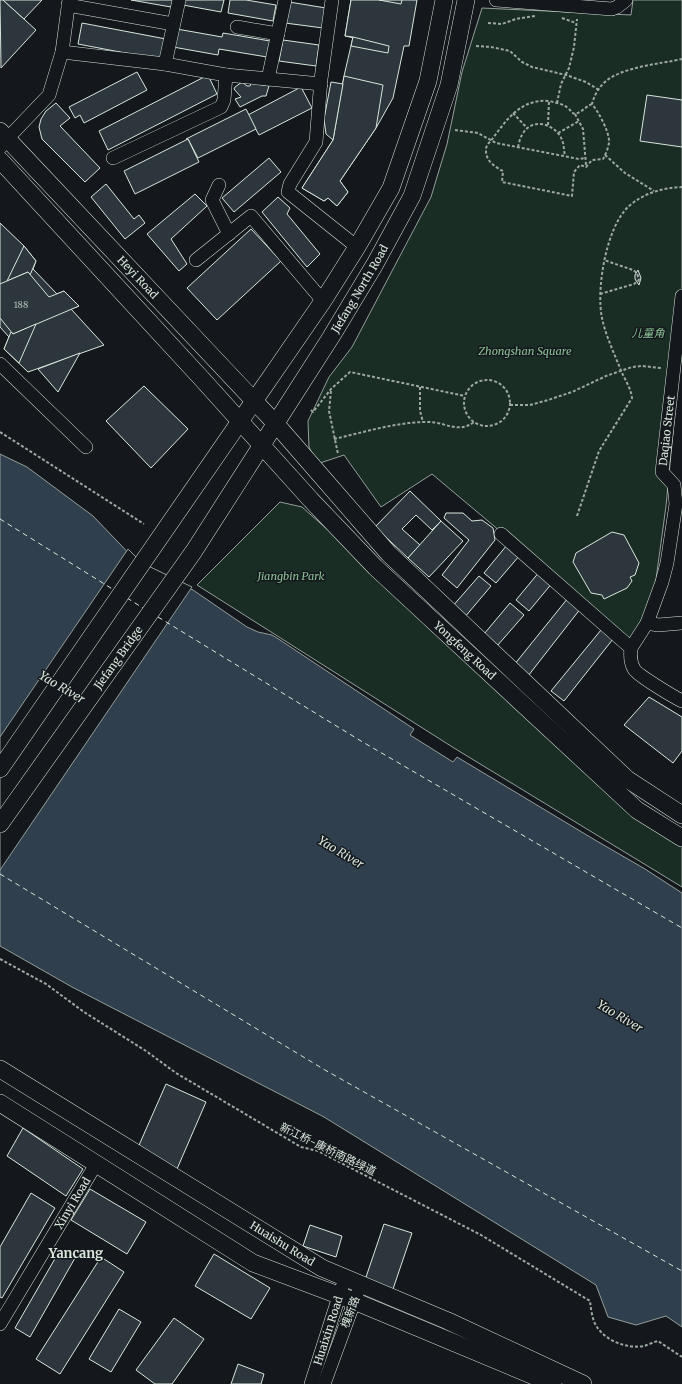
<svg xmlns="http://www.w3.org/2000/svg" width="682" height="1384" viewBox="0 0 682 1384" font-family="Merriweather,'Noto Sans SC',serif">
<style>
.green{fill:#1a2d24;stroke:#939e99}
.water{fill:#2f3f4d;stroke:#939e99}
.pier{fill:#14181c;stroke:#939e99}
.lines{fill:none;stroke-linecap:round;stroke-linejoin:round}
.ferry{stroke:#d8e6dc;stroke-width:1;stroke-dasharray:5 4;stroke-linecap:butt}
.building{fill:#2c363c;stroke:#d8e6dc}
.minor-casing{stroke:#d8e6dc;stroke-width:14}
.major-casing{stroke:#d8e6dc;stroke-width:18}
.path{stroke:#9da8a2;stroke-width:2;stroke-dasharray:3 2;stroke-linecap:butt}
.minor{stroke:#14181c;stroke-width:13}
.major{stroke:#14181c;stroke-width:17}
.labels{text-anchor:middle;dominant-baseline:central;stroke-width:3;stroke-linejoin:round;paint-order:stroke}
.number-label{font-size:9px;fill:#adbab4}
.street-label{font-size:11px;fill:#d8e6dc;stroke:#14181c}
.park-label{font-size:11px;font-style:italic;fill:#8ac095;stroke:#14181c}
.water-label{font-size:12px;font-style:italic;fill:#d8e6dc;stroke:#14181c}
.quarter-label{font-size:13px;font-weight:bold;fill:#d8e6dc;stroke:#14181c}
</style>
<rect width="100%" height="100%" fill="#14181c"/>
<g class="green">
<polygon points="633,0 682,0 682,339 666,506 654,594 631,641 432,474 381,507 344,455 317,464 309,447 308,421 329,377 352,347 431,197 447,144 462,72 482,8 631,15"/>
<polygon points="280,502 302,507 373,570 488,677 682,838 682,887 454,748 197,585"/>
</g>
<polygon class="water" points="0,454 27,467 93,516 140,565 193,590 247,627 258,632 272,635 280,640 414,729 410,735 453,762 457,757 595,840 645,869 682,893 682,1327 666,1316 636,1325 608,1317 596,1285 324,1117 72,987 0,946"/>
<polygon class="pier" points="128,549 142,563 192,587 0,870 0,737"/>
<g class="lines">
<g class="ferry">
<polyline points="0,519 114,590"/>
<polyline points="127,598 143,608"/>
<polyline points="158,617 361,741 682,928"/>
<polyline points="0,874 325,1070 682,1271"/>
</g>
</g>
<g class="building">
<polygon points="0,0 3,0 36,30 1,68"/>
<polygon points="3,0 42,0 24,19"/>
<polygon points="131,0 173,0 171,7"/>
<polygon points="184,0 224,0 221,12 183,5"/>
<polygon points="230,0 246,0 276,5 273,21 228,13"/>
<polygon points="351,0 379,0 411,5 400,48 345,36"/>
<polygon points="351,0 417,0 409,46 404,46 393,98 376,128 340,181 348,192 337,206 328,198 324,201 302,188 333,140 344,76 353,37 345,36"/>
<polygon points="379,0 402,0 401,4"/>
<polygon points="289,2 326,8 323,28 285,23"/>
<polygon points="82,23 166,39 162,60 78,44"/>
<polygon points="177,29 222,37 223,33 270,41 267,57 219,49 218,55 173,47"/>
<polygon points="353,37 389,46 388,53 351,46"/>
<polygon points="283,40 319,45 316,66 279,61"/>
<polygon points="137,72 147,90 84,123 80,115 75,118 69,107"/>
<polygon points="208,75 217,94 108,150 99,131"/>
<polygon points="344,76 383,85 376,128 340,181 348,192 337,206 328,198 324,201 302,188 333,140"/>
<polygon points="242,82 247,86 250,86 251,83 269,86 266,96 262,96 240,107 235,99 241,97 234,89 235,87"/>
<polygon points="331,82 343,84 333,140 326,134 324,119"/>
<polygon points="301,87 312,108 259,135 248,115"/>
<polygon points="647,95 682,100 682,147 640,141"/>
<polygon points="56,103 70,118 60,126 100,168 85,182 42,139 39,127 41,119 46,111"/>
<polygon points="246,109 256,129 198,158 188,139 186,139"/>
<polygon points="188,139 199,162 135,194 124,171"/>
<polygon points="269,158 281,172 234,212 222,198"/>
<polygon points="106,184 134,219 139,215 145,223 125,239 91,197"/>
<polygon points="195,194 207,206 171,239 187,264 179,271 147,234"/>
<polygon points="278,197 290,208 287,214 320,254 307,267 262,212"/>
<polygon points="0,223 24,246 36,261 33,269 57,294 64,291 79,306 71,309 104,345 28,372 4,349 9,337 0,327"/>
<polygon points="251,229 281,261 217,320 187,288"/>
<polygon points="24,246 36,261 30,275 28,272 7,281"/>
<polygon points="638,270 641,278 639,285 635,279 635,275"/>
<polygon points="28,272 49,297 64,291 79,306 13,334 0,318 0,284"/>
<polygon points="36,324 19,363 4,349 11,332 13,334"/>
<polygon points="80,353 58,392 38,369"/>
<polygon points="144,386 188,429 151,468 106,421"/>
<polygon points="410,491 441,521 432,530 416,515 402,529 420,545 408,558 375,527"/>
<polygon points="446,513 463,513 472,521 482,520 493,528 495,540 457,588 442,575 469,540 444,518"/>
<polygon points="441,521 463,541 429,577 408,558"/>
<polygon points="612,532 624,535 639,563 635,575 630,577 632,581 627,588 604,599 602,595 591,593 573,562 576,553"/>
<polygon points="507,545 520,555 496,583 484,573"/>
<polygon points="540,571 553,582 529,611 516,600"/>
<polygon points="479,576 491,586 464,618 451,608"/>
<polygon points="568,598 581,608 528,676 514,665"/>
<polygon points="510,603 524,615 497,646 484,634"/>
<polygon points="601,630 613,639 564,701 551,691"/>
<polygon points="649,697 682,717 682,751 673,763 624,725"/>
<polygon points="166,1084 206,1102 177,1169 136,1152"/>
<polygon points="23,1128 83,1169 66,1196 7,1156"/>
<polygon points="90,1189 146,1222 127,1254 71,1220"/>
<polygon points="31,1193 55,1208 2,1298 0,1297 0,1247"/>
<polygon points="384,1224 412,1233 392,1292 364,1283"/>
<polygon points="310,1225 342,1236 336,1257 303,1246"/>
<polygon points="60,1250 75,1258 30,1337 15,1328"/>
<polygon points="214,1254 270,1288 251,1319 195,1286"/>
<polygon points="101,1257 124,1272 60,1374 36,1359"/>
<polygon points="119,1309 141,1322 111,1372 89,1359"/>
<polygon points="174,1318 204,1339 172,1384 155,1384 136,1370"/>
<polygon points="238,1364 264,1374 261,1384 231,1384"/>
</g>
<g class="lines">
<defs>
<g id="minor">
<polyline points="332,0 321,79 316,142 290,184 288,192 357,247"/>
<polyline points="496,0 612,9 617,7 626,0"/>
<polyline points="68,5 173,24"/>
<polyline points="237,27 278,34"/>
<polyline points="62,52 165,64 226,75"/>
<polyline points="165,64 179,0"/>
<polyline points="268,79 285,0"/>
<polyline points="0,148 7,139 49,95 62,52 69,0"/>
<polyline points="113,158 221,107 224,100 226,75 321,84"/>
<polyline points="219,185 212,200 229,234"/>
<polyline points="196,260 251,216 323,301"/>
<polyline points="0,364 86,447"/>
<path d="M501,534L631,648C630,656 630,662 634,669C637,675 674,697 682,701"/>
<polyline points="647,623 658,625 682,623"/>
<path id="s1" d="M631,648L647,623L662,582L667,563L676,504L674,485L662,472L682,296"/>
<path id="s2" d="M0,1324L96,1164"/>
<path id="s3" d="M311,1384L342,1287"/>
<polyline points="324,1384 357,1294"/>
</g>
<g id="major">
<path id="s4" d="M0,131L276,424L389,554L627,779L682,815"/>
<path id="s5" d="M0,160L202,379L311,500L375,567L637,810L682,838"/>
<polyline points="0,769 281,362 323,301 357,247 391,188 428,81 444,0"/>
<path id="s6" d="M0,824L194,551L331,337L375,264L412,196L449,85L466,0"/>
<path id="s7" d="M0,1069L322,1268L448,1321L583,1384"/>
<polyline points="0,1103 253,1263 354,1301 553,1384"/>
</g>
</defs>
<use href="#minor" class="minor-casing"/>
<use href="#major" class="major-casing"/>
<g class="path">
<polyline points="562,18 576,23"/>
<polyline points="488,23 502,24 516,19 535,16"/>
<polyline points="476,46 491,47 510,51 522,62 532,67 566,75 586,82 599,90"/>
<polyline points="557,103 561,84 569,68 574,47 577,19"/>
<path d="M592,104C585,107 582,112 575,114C572,113 571,111 568,108C563,104 555,102 548,101C521,99 507,119 493,138C490,142 485,146 486,151C486,161 495,167 503,171L502,182L572,196L574,172L580,165L586,167L592,160L603,159C606,154 609,146 609,141C609,131 598,111 592,104C594,97 597,90 602,85C617,67 660,64 682,59"/>
<polyline points="513,113 527,128"/>
<polyline points="575,114 583,129 586,165"/>
<polyline points="548,125 549,101"/>
<polyline points="455,130 478,133 496,143 579,159 586,158"/>
<polyline points="558,133 579,121"/>
<path d="M518,147C519,143 520,138 522,135C532,115 559,125 563,143C564,147 564,152 565,156"/>
<polyline points="605,155 625,173 654,191"/>
<polyline points="600,294 634,284 639,280 637,273 633,270 604,260"/>
<circle cx="487" cy="403" r="23"/>
<polyline points="420,387 420,411 423,422"/>
<polyline points="331,391 329,411 338,454"/>
<polyline points="510,405 530,405 548,400 572,392 606,376 632,367 642,366 661,368"/>
<polyline points="311,410 313,412 331,389 350,372 465,396"/>
<polyline points="0,432 144,524"/>
<path d="M334,439C365,432 396,422 428,422C446,422 458,434 474,422"/>
<path d="M577,516L599,451L632,398C631,389 626,381 622,373C615,355 606,337 602,318C596,289 606,227 629,206C644,193 662,188 682,187"/>
<path d="M0,959L46,984L84,1012L146,1051L176,1073L301,1147L318,1151L481,1235L590,1301C591,1309 592,1320 597,1327C606,1341 627,1349 644,1346C648,1345 653,1342 658,1341L682,1357"/>
</g>
<use href="#minor" class="minor"/>
<use href="#major" class="major"/>
</g>
<g class="labels">
<g class="number-label">
<text x="21" y="304">188</text>
</g>
<g class="street-label">
<text stroke="none"><textPath href="#s4" startOffset="201">Heyi Road</textPath></text>
<text stroke="none"><textPath href="#s6" startOffset="645">Jiefang North Road</textPath></text>
<text stroke="none"><textPath href="#s1" startOffset="231">Daqiao Street</textPath></text>
<text stroke="none"><textPath href="#s5" startOffset="676">Yongfeng Road</textPath></text>
<text stroke="none"><textPath href="#s6" startOffset="204">Jiefang Bridge</textPath></text>
<text transform="translate(328 1149) rotate(26)">新江桥-康桥南路绿道</text>
<text stroke="none"><textPath href="#s2" startOffset="141">Xinyi Road</textPath></text>
<text stroke="none"><textPath href="#s7" startOffset="332">Huaishu Road</textPath></text>
<text transform="translate(350 1312) rotate(-70)">槐新路</text>
<text stroke="none"><textPath href="#s3" startOffset="56">Huaixin Road</textPath></text>
</g>
<g class="park-label">
<text x="648" y="333">儿童角</text>
<text x="525" y="351">Zhongshan Square</text>
<text x="291" y="576">Jiangbin Park</text>
</g>
<g class="water-label">
<text transform="translate(62 687) rotate(31)">Yao River</text>
<text transform="translate(341 852) rotate(31)">Yao River</text>
<text transform="translate(620 1016) rotate(31)">Yao River</text>
</g>
<g class="quarter-label">
<text x="76" y="1253">Yancang</text>
</g>
</g>
</svg>
